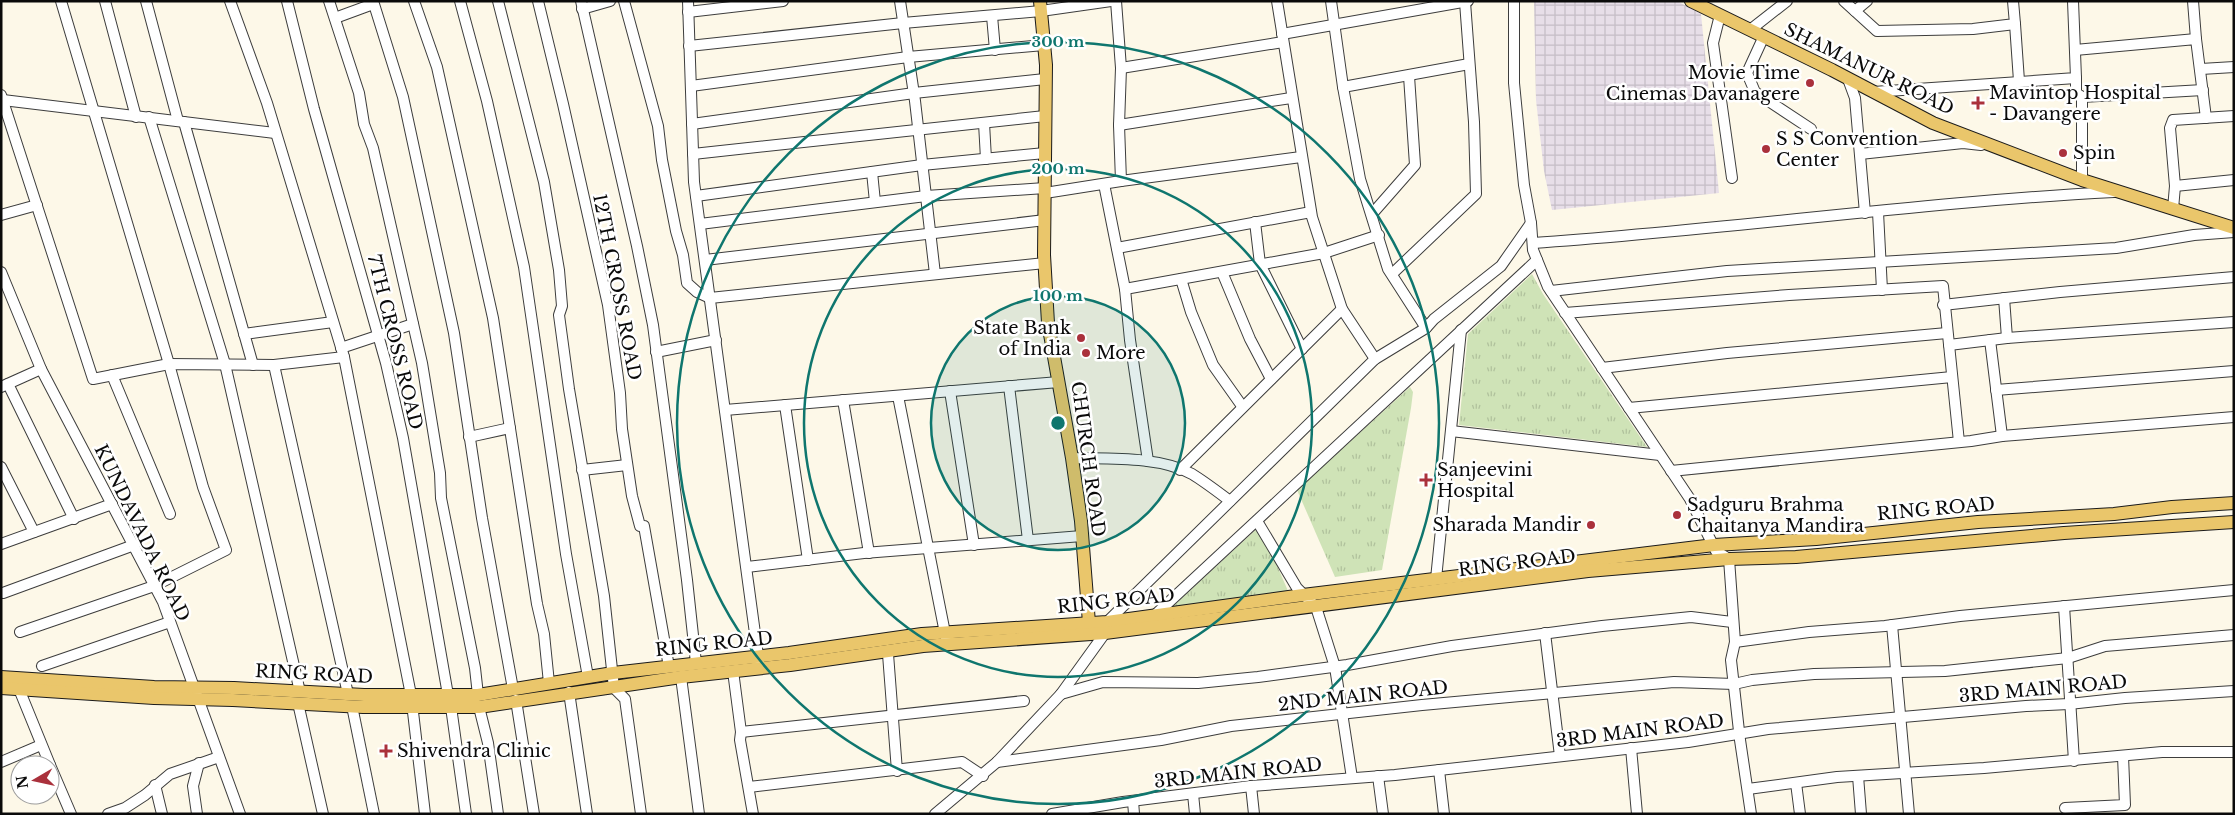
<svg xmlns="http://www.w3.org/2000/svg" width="2235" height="815" viewBox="0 0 2235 815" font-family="'Libre Baskerville',serif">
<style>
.industrial{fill:url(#industrial-grid)}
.park{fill:url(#park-tufts)}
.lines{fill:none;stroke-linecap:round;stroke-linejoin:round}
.minor-casing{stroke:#3d3d3d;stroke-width:12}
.major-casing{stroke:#1b1b1b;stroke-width:14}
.minor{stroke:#fff;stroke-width:10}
.major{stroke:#eac66b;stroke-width:12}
.ring{fill:none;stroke:#0f766e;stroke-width:2.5}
.poi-dot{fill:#aa313c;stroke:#fff;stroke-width:2}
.labels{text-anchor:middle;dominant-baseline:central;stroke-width:5;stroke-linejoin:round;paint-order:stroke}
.street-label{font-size:18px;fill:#0a0a0a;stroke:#fff}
.poi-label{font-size:18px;fill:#0a0a0a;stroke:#fff;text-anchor:start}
.centre{fill:#0f766e;stroke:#fff;stroke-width:2.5}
.ring-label{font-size:15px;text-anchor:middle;font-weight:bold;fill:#0f766e;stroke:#fff;stroke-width:5;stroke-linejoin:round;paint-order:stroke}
</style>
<defs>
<pattern id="industrial-grid" width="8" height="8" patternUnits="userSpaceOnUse" patternTransform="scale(1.25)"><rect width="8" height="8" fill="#e7dee8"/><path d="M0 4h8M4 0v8" fill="none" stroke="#c5bdc6"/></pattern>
<pattern id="park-tufts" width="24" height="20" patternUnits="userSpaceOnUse" patternTransform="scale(1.25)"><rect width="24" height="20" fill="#cfe3b7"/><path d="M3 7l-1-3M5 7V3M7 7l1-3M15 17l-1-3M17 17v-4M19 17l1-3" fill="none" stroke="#b0c19c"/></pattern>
</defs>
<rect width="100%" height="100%" fill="#fdf8e8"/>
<polygon class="industrial" points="1534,1 1677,1 1701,14 1719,193 1552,210 1544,171 1536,100"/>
<g class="park">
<polygon points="1532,274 1543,294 1647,447 1459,425 1468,334"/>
<polygon points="1410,387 1413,392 1411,408 1382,570 1335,577 1297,490"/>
<polygon points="1260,526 1288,591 1171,608"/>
</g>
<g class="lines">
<defs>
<g id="minor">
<polyline points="105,1 136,117"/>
<polyline points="146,1 178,121"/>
<polyline points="230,1 267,103 344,357 411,695 425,814"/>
<polyline points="287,1 314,109 386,363 403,438 448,695"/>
<polyline points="329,1 359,93 364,124 373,148 422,363 440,473 441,498 475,668 478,695"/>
<polyline points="373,1 403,97 454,333 482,518 513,689"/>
<polyline points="414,1 437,67 493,318 537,604 544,634 549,683"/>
<polyline points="460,1 487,101 524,267 566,554 588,677"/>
<polyline points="498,1 544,182 559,270 562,306 559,315 569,389 604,596 614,688 625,699 641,814"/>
<polyline points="538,1 563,104 608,305 620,393 622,429 632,496 640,526 644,526 669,667"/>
<polyline points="581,1 637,246 653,325 687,580 696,663"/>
<polyline points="624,1 658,126 662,160 676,231 683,255 687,283 697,292 710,298 1045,263"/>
<polyline points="688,1 694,182 759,663"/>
<polyline points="900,1 915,101 935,274"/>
<polyline points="1116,1 1121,68 1119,125 1121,181"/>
<polyline points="1277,1 1312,217 1342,309 1375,359"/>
<polyline points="1331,1 1343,87 1360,179 1388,269 1426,328"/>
<polyline points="1514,1 1514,83 1524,185 1531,223 1533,250 1548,287 1690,499 1716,551 1729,559 1735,642 1731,660 1740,740 1751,814"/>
<polyline points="1844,1 1877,31 1973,29 2015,24 2013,1"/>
<polyline points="2193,1 2196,39"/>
<polyline points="582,9 610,1"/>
<polyline points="1855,11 1867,1"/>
<polyline points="688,12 783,1"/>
<polyline points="1720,15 1713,43 1732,178"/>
<polyline points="992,16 995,50"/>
<polyline points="335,18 373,4"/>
<polyline points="2015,24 2019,81"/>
<polyline points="1750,30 1787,1"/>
<polyline points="1282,34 1468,1"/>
<polyline points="1764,36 1747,73 1755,92 1811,129"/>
<polyline points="689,46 903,23 1041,11 1111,1"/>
<polyline points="2075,50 2196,39 2206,118"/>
<polyline points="1121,68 1283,42"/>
<polyline points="2201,69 2234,67"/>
<polyline points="2076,78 2076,93 2082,97 2203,90"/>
<polyline points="1848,79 1855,98 1865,213"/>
<polyline points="691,86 908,57 1044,45"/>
<polyline points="1343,87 1469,64"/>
<polyline points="1873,92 2076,78 2073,1"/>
<polyline points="1,95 93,379 169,364 274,365 344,357"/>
<polyline points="2082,97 2082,180"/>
<polyline points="3,100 275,133"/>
<polyline points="149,117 225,364 300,692"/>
<polyline points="184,122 253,365"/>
<polyline points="984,123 986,159"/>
<polyline points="692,124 914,93 1045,79"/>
<polyline points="1119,125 1291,98"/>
<polyline points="693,154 1045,116"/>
<polyline points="1860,154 1963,143 1981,145"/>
<polyline points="872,172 875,202"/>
<polyline points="1104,184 1125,289 1130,340 1148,461"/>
<polyline points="2175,186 2234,180"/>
<polyline points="1045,193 1121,181 1301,157"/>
<polyline points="696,196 922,165 1045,153"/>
<polyline points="2173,209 2175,186 2170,128 2173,120 2234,116"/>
<polyline points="1878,212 1882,290"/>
<polyline points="1372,214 1415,165 1409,76"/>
<polyline points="1,215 37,205"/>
<polyline points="1255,222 1260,264 1302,349"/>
<polyline points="700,224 926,196 1045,188"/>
<path d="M1533,243C1727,230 1920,202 2114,192"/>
<polyline points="1117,248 1311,212"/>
<polyline points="705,260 1045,220"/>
<polyline points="1,272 41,369 163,602 240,814"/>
<polyline points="1222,272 1250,339 1271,379"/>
<polyline points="1392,274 1476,194 1474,122 1465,2"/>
<polyline points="1181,279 1191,312 1213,365 1242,406"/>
<polyline points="1125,289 1324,253 1379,235"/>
<polyline points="1551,291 1727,271 2116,248 2194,235 2234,232"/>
<polyline points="2004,298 2007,338"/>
<polyline points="1943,305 2060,292 2234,277"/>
<polyline points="1565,313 1789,295 1943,286 1959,442"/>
<polyline points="244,334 333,322"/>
<polyline points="1990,340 2002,436"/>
<polyline points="1949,345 2007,338 2234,322"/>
<polyline points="341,348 413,324"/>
<polyline points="656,352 716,340"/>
<polyline points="274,365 348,694"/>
<polyline points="1602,368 1727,353 1947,333"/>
<polyline points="112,375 170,514"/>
<polyline points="8,384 74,519"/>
<polyline points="1009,386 1028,540"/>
<polyline points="1,387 41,369"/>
<polyline points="1996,390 2234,371"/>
<polyline points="950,391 974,545"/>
<polyline points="898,396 946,638"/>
<polyline points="843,400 869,553"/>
<polyline points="785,405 808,560"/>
<polyline points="1629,408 1952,377"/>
<polyline points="725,410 1059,382"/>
<polyline points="1451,431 1660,455"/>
<polyline points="469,437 510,428"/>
<path d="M1072,458C1109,459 1159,456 1192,474C1205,482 1218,492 1230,501"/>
<polyline points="1,467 34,532"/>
<polyline points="582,470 627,465"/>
<polyline points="1180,470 1342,309"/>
<polyline points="1671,471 1971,441 2002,436 2234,417"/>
<polyline points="1257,521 1297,588 1316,607 1335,667 1352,778"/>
<polyline points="1,544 112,504"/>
<polyline points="747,567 864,553 1082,536"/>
<polyline points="1436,579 1461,330"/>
<polyline points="3,593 134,545"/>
<polyline points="2064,606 2074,761"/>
<polyline points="1155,615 1537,260"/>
<polyline points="1892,625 1909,814"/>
<polyline points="20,632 154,586 226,550 203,487 169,364 61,1"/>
<polyline points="1545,633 1560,756"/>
<polyline points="1735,642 1809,632 1885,626 1960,616 2234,590"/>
<polyline points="885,651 888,654 897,771"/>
<polyline points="42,666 170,622"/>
<polyline points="733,671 741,732 740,740 753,814"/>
<polyline points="681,677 699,814"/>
<polyline points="19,689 50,765"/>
<polyline points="569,692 587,814"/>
<polyline points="1061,694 1103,682 1198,683 1258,677 1347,665 1452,646 1602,626 1691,617 1732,622"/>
<polyline points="516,700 534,814"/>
<polyline points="298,703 323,814"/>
<polyline points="352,706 374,814"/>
<polyline points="451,707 466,814"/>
<polyline points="479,707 488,743 498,814"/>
<polyline points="741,732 1024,701"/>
<polyline points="1631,748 1637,814"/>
<polyline points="1,762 41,745"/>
<polyline points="997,762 1161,740 1231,726 1422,705 1674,682 1734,684 1752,680 1814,674 1945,671 2068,658 2105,646 2234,635"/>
<polyline points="50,765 71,814"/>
<polyline points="1439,770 1444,814"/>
<polyline points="1378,776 1383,814"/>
<polyline points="1858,776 1861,814"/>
<polyline points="1796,783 1800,814"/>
<polyline points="155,785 162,814"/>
<polyline points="1251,786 1254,814"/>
<polyline points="749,787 962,762 983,776"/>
<polyline points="1748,789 1837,777 1984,768 2162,752 2234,752"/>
<polyline points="1193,794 1195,814"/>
<polyline points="1133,801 1134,814"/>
<polyline points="2065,808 2125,805 2123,756"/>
<polyline points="108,814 125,808 145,795 170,774 219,757"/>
<polyline points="197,814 193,786 199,763"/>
<polyline points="935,814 997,762 1061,694 1105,633 1107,622 1375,359 1426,328 1434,319 1501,266 1531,223"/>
<polyline points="1052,814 1123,802 1251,786 1395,775 1688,742 1768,729 2026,706 2069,704 2125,698 2234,691"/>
</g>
<g id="major">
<polyline points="1040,1 1046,65 1044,255 1048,323 1072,458 1081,521 1089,623"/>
<polyline points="1691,1 1832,70 1933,123 2082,180 2234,228"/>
<polyline points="1,677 154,687 234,688 364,695 478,695 613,673 789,653 922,634 1107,622 1303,595 1714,545 1816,539 1978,522 2114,514 2172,507 2234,503"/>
<polyline points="1,688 154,698 233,700 363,707 479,707 681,677 790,665 923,646 1105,633 1588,571 1729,559 1796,557 2064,533 2234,522"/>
</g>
</defs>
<use href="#minor" class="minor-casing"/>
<use href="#major" class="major-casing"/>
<use href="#minor" class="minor"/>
<use href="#major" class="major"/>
</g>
<circle cx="1058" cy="423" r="127" fill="#0f766e" fill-opacity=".12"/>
<g class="ring">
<circle cx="1058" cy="423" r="127"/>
<circle cx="1058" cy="423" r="254"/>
<circle cx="1058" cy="423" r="381"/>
</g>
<g class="poi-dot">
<circle cx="1810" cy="83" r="5"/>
<path d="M1975.5 95.5h5v5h5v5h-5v5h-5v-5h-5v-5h5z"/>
<circle cx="1766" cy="149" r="5"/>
<circle cx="2063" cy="153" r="5"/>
<circle cx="1081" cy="338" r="5"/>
<circle cx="1086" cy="353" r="5"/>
<path d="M1423.5 472.5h5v5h5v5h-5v5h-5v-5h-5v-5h5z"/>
<circle cx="1677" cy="515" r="5"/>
<circle cx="1591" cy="525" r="5"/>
<path d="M383.5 743.5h5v5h5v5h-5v5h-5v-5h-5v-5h5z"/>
</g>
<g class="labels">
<g class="street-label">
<text transform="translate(1869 69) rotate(26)">SHAMANUR ROAD</text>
<text transform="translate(617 287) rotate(79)">12TH CROSS ROAD</text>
<text transform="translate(395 342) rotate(76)">7TH CROSS ROAD</text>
<text transform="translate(1088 459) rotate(82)">CHURCH ROAD</text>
<text transform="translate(1936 509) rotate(-5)">RING ROAD</text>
<text transform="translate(142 533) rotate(64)">KUNDAVADA ROAD</text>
<text transform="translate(1517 563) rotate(-7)">RING ROAD</text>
<text transform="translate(1116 601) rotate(-6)">RING ROAD</text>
<text transform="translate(714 644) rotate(-6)">RING ROAD</text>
<text transform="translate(314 674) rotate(3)">RING ROAD</text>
<text transform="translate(2043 689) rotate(-5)">3RD MAIN ROAD</text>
<text transform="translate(1363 696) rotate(-6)">2ND MAIN ROAD</text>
<text transform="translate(1640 731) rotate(-7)">3RD MAIN ROAD</text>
<text transform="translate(1238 773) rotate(-6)">3RD MAIN ROAD</text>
</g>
<g class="poi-label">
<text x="1800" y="73" text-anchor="end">Movie Time<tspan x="1800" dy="21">Cinemas Davanagere</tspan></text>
<text x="1989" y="93">Mavintop Hospital<tspan x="1989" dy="21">- Davangere</tspan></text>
<text x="1776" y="139">S S Convention<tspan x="1776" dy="21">Center</tspan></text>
<text x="2073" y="153">Spin</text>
<text x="1071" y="328" text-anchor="end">State Bank<tspan x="1071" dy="21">of India</tspan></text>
<text x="1096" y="353">More</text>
<text x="1437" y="470">Sanjeevini<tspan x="1437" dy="21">Hospital</tspan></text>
<text x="1687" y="505">Sadguru Brahma<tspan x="1687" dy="21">Chaitanya Mandira</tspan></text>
<text x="1581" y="525" text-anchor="end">Sharada Mandir</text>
<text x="397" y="751">Shivendra Clinic</text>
</g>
</g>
<circle cx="1058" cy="423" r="8" class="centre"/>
<g class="ring-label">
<text x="1058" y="47">300 m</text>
<text x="1058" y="174">200 m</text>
<text x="1058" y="301">100 m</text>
</g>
<rect width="2235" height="815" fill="none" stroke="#0a0a0a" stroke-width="5"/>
<g transform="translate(35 780) rotate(261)"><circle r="24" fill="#ffffff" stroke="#9d9d9d"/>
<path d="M0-4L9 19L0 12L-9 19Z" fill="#aa313c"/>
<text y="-8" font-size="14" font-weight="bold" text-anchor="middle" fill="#0a0a0a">N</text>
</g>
</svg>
